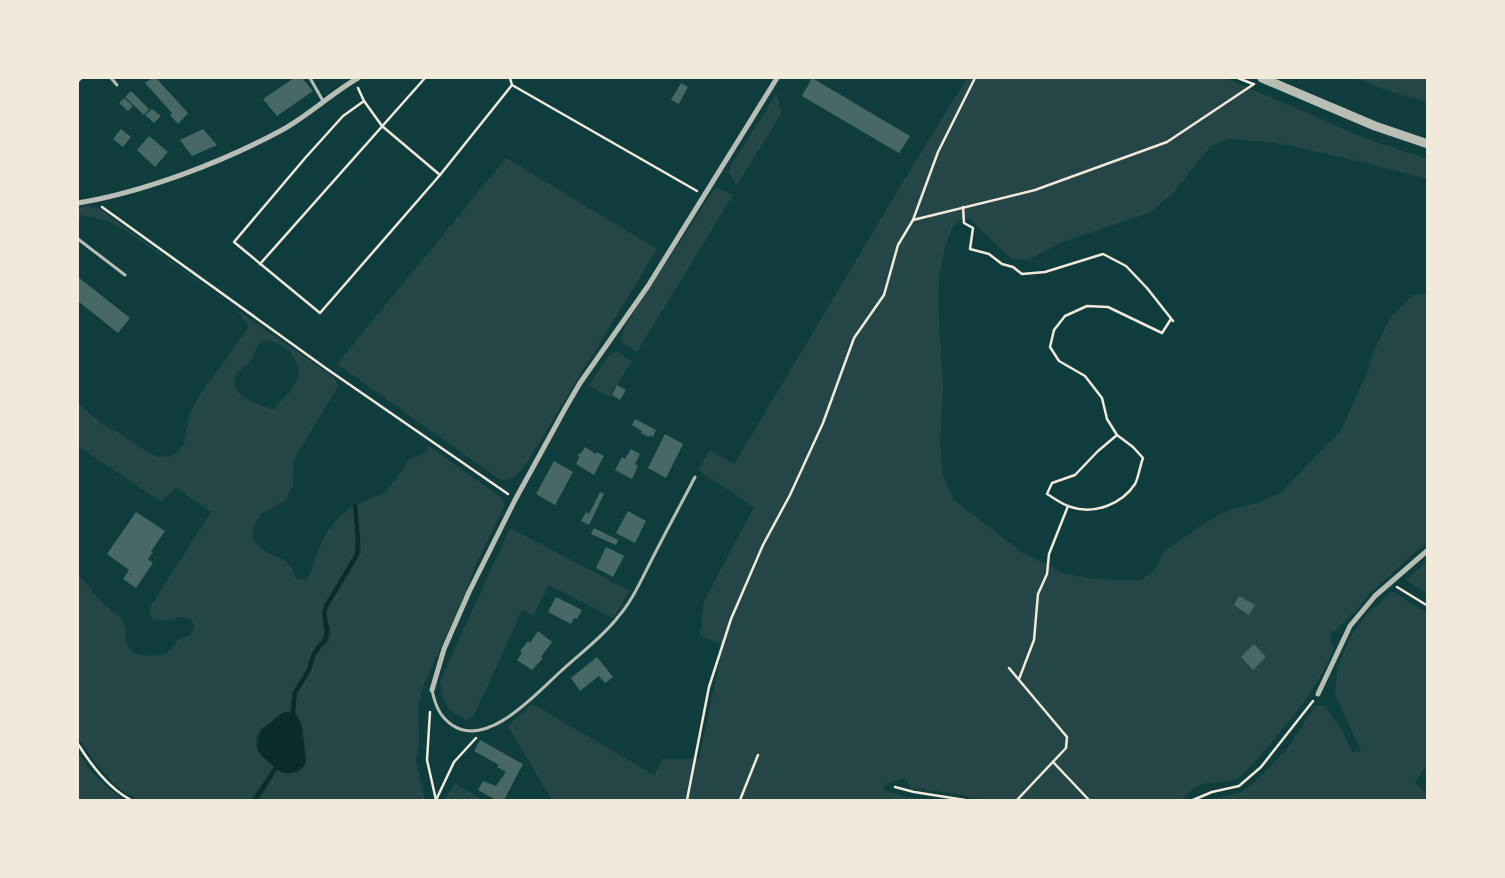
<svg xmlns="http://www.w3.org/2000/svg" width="1505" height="878" viewBox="0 0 1505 878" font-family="'PT Sans Narrow',sans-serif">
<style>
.green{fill:#244646;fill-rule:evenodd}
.water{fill:#0a2a2b}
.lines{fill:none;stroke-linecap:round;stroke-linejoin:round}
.stream{stroke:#0a2a2b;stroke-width:4}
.building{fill:#486865}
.path{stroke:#f1e9da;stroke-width:2.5}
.service{stroke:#b8beb3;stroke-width:3}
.minor{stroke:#b8beb3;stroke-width:5}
.tertiary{stroke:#b8beb3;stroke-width:9}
</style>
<rect width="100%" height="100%" fill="#0f3d3e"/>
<g class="green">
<path d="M967,78H1226L1367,139L1427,159V179L1358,161L1277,143L1229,139L1211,146L1173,193L1151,212L1058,244L1028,260L1011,259L970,219L957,221L951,230L945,247L939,276L938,304L943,388L940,444L943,476L954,500L1022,552L1063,573L1087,578L1118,580H1141L1155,570L1164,551L1214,517L1232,509L1261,502L1283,491L1342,429L1366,375L1376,346L1391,317L1413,295L1427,294V542L1368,595L1359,608L1329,636L1334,648C1317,693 1278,735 1246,772L1236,780L1202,784L1191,790L1183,800H983L957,794L911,788L905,778L886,784L882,789L907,797L942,800H552L508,726L531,705L538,707L654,775L663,759H699L723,646L700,635L704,601L754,507L698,470L710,450L734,464L901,185Z"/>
<polygon points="1355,78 1427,78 1427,102 1386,90"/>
<polygon points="777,93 781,114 737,185 729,173 731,165"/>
<path d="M506,158L657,249L526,464C518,474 512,482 499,479L337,364Z"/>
<polygon points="719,188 733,195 637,352 623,343 621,338 625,326 711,194 715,189"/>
<path d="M87,206L99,208L237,310L331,375L336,381L338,387L294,459L293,486L290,491L286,500L261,514L254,525L253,540C257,545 262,550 268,553C281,559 294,561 295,578L306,580C313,570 314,561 318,550C325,532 337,517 353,506L356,551L325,604L322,614L324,635L314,649L306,670L292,693L290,712C281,712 279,716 273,721C270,723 266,725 263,727C248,742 261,757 274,766L251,800H137L117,787L94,761L78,737V575C88,583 94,595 103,604C109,610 117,612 122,619C128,627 124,635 127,645C131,658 155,656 166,654L178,640L190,635L194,630V624L191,620L181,617L166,621L153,619L150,614V607L211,512L176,488L161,502L78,446V403L101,423L119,433L148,452L158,457L171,456L177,453L184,443L190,412L199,396L249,327L237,310L134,236L108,221L81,215L78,220V208ZM266,340C287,343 308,365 294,386C289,394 279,402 273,410C260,404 229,397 235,377C237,370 246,366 251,360C257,353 256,342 266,340Z"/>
<polygon points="616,351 632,361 609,397 589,385 607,357"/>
<polygon points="428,445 502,498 504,504 502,511 474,568 469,585 424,684 420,698 418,709 419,740 416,760 425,800 259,800 277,770 285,773 291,773 303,767 306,762 303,730 295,710 297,693 311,670 316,654 322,646 328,642 331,633 326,613 330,604 361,553 357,504 386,492 410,459 423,454 428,450"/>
<path d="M510,528L630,591L613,618L549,585L533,616L522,610L474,716L466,720C446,709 443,704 440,681Z"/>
<polygon points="1427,561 1427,594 1406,580"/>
<polygon points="1392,591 1427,613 1427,765 1415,782 1427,794 1427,800 1208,800 1242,792 1261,776 1287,749 1315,706 1325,706 1341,728 1352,752 1361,751 1335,694 1337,670 1350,637 1368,613"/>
<path d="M78,752C90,772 105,788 125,800H78Z"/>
<polygon points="455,784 484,800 444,800"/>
</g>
<path class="water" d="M286,712L293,713C304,722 302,732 304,745C304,750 306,755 306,760C305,771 290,776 281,772C277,770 276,767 272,765C266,759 260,756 257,748L260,731L281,714Z"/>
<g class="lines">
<g class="stream">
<polyline points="293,713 295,693 309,670 313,656 319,647 325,641 327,629 324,613 326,606 357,555 358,538 355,505"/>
<polyline points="255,800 276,768"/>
</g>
</g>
<g class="building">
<polygon points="152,78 156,78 188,113 178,124 170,115 172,113 145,83"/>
<polygon points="294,78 302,78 313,91 277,116 263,99"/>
<polygon points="812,78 910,136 899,153 802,96"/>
<polygon points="681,83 688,87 679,104 671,100"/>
<polygon points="131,91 149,109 144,115 125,97"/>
<polygon points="124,98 133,106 128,111 119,103"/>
<polygon points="152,109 161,116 154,123 145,115"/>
<polygon points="121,129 131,137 123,147 113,139"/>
<polygon points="203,129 217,145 192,156 180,140"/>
<polygon points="149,136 168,152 155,167 137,150"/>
<polygon points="78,277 130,318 118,333 78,301"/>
<polygon points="617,385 626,390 620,400 612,395"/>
<polygon points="635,419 656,430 653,437 650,435 649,437 641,433 642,431 632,425"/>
<polygon points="665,434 683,444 666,478 648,468"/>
<polygon points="585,447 596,454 597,452 604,456 594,475 576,464 579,458 578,454 581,453"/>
<polygon points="631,449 640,454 635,464 638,466 632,479 615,470 622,457 625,459"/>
<polygon points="554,461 573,472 555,505 536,494"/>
<polygon points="600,492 604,494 589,525 581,521 586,512 589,514"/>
<polygon points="628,511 646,521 635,543 616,533"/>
<polygon points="136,512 165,531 151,551 153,552 148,559 153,563 136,588 123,579 129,570 107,554"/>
<polygon points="594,528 618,540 616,545 591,534"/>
<polygon points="606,547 624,556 613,577 596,568"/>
<polygon points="1239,596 1255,605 1249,615 1234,605"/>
<polygon points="556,597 582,610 577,619 574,618 571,624 548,612"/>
<polygon points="538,631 552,642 541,657 543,658 532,670 517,660 522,653 520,651 528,641 530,643"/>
<polygon points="1254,644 1266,657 1253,670 1241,657"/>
<polygon points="597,657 613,677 605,683 599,676 580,691 571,678"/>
<polygon points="480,740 523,764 504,800 496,800 478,790 483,781 496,786 506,772 497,767 499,765 474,751"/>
</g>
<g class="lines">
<g class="path">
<polyline points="1238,78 1253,84"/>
<polyline points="78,81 81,78"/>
<polyline points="512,85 697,191"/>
<polyline points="358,88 364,101 382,126 440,175 512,85 510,78"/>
<polyline points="364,101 343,116 306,157 234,242 320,313 440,175"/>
<polyline points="102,207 327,369 508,494"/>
<polyline points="963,207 964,223 973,228 970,249 989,254 1002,264 1013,267 1022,274 1045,272 1103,254 1126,266 1147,288 1173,321"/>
<polyline points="913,220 1035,190 1167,142 1254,84"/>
<polyline points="260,264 425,78"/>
<path d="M1117,435L1133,447L1143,458C1140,466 1138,479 1135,484C1122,504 1094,515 1071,507C1063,505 1054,498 1047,494L1052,483L1075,475L1098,451L1117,435L1107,419L1102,398L1085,376L1059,361L1050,347L1054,330L1065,316L1087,306L1108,307L1162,333L1171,319"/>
<polyline points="1397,587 1428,606"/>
<polyline points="1009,668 1067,737 1066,748 1017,800"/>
<polyline points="1019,679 1034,640 1038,594 1047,574 1049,554 1068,506"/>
<polyline points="430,712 427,760 436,800"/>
<path d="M78,744C91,765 108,788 131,800"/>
<polyline points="1053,762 1089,800"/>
<polyline points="895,787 914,792 965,800"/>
<polyline points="436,800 454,762 476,738"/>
<polyline points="687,800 709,687 731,619 763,545 790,495 823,423 854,338 884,295 898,245 913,220 938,152 975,78"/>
<polyline points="740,800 758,755"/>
<polyline points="1193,800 1212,792 1239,786 1261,767 1313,701"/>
</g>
<g class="service">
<polyline points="111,78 117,85"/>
<polyline points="310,78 323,101"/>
<polyline points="78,239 125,275"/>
<path d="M432,690C435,704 439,716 452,725C487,749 536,694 560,672C579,654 602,638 618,617C631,602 640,583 649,565C664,535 680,506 695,477"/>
</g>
<g class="minor">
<path d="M78,203C144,192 223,162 282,130C309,115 332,93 358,78"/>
<polyline points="432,690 444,649 469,592 515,500 566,407 580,383 648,286 777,78"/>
<polyline points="1318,694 1350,626 1375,596 1428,550"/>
</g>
<polyline class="tertiary" points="1262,78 1375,126 1428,144"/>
</g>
<rect width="1505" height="878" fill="none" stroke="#f1e9da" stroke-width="158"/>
</svg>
